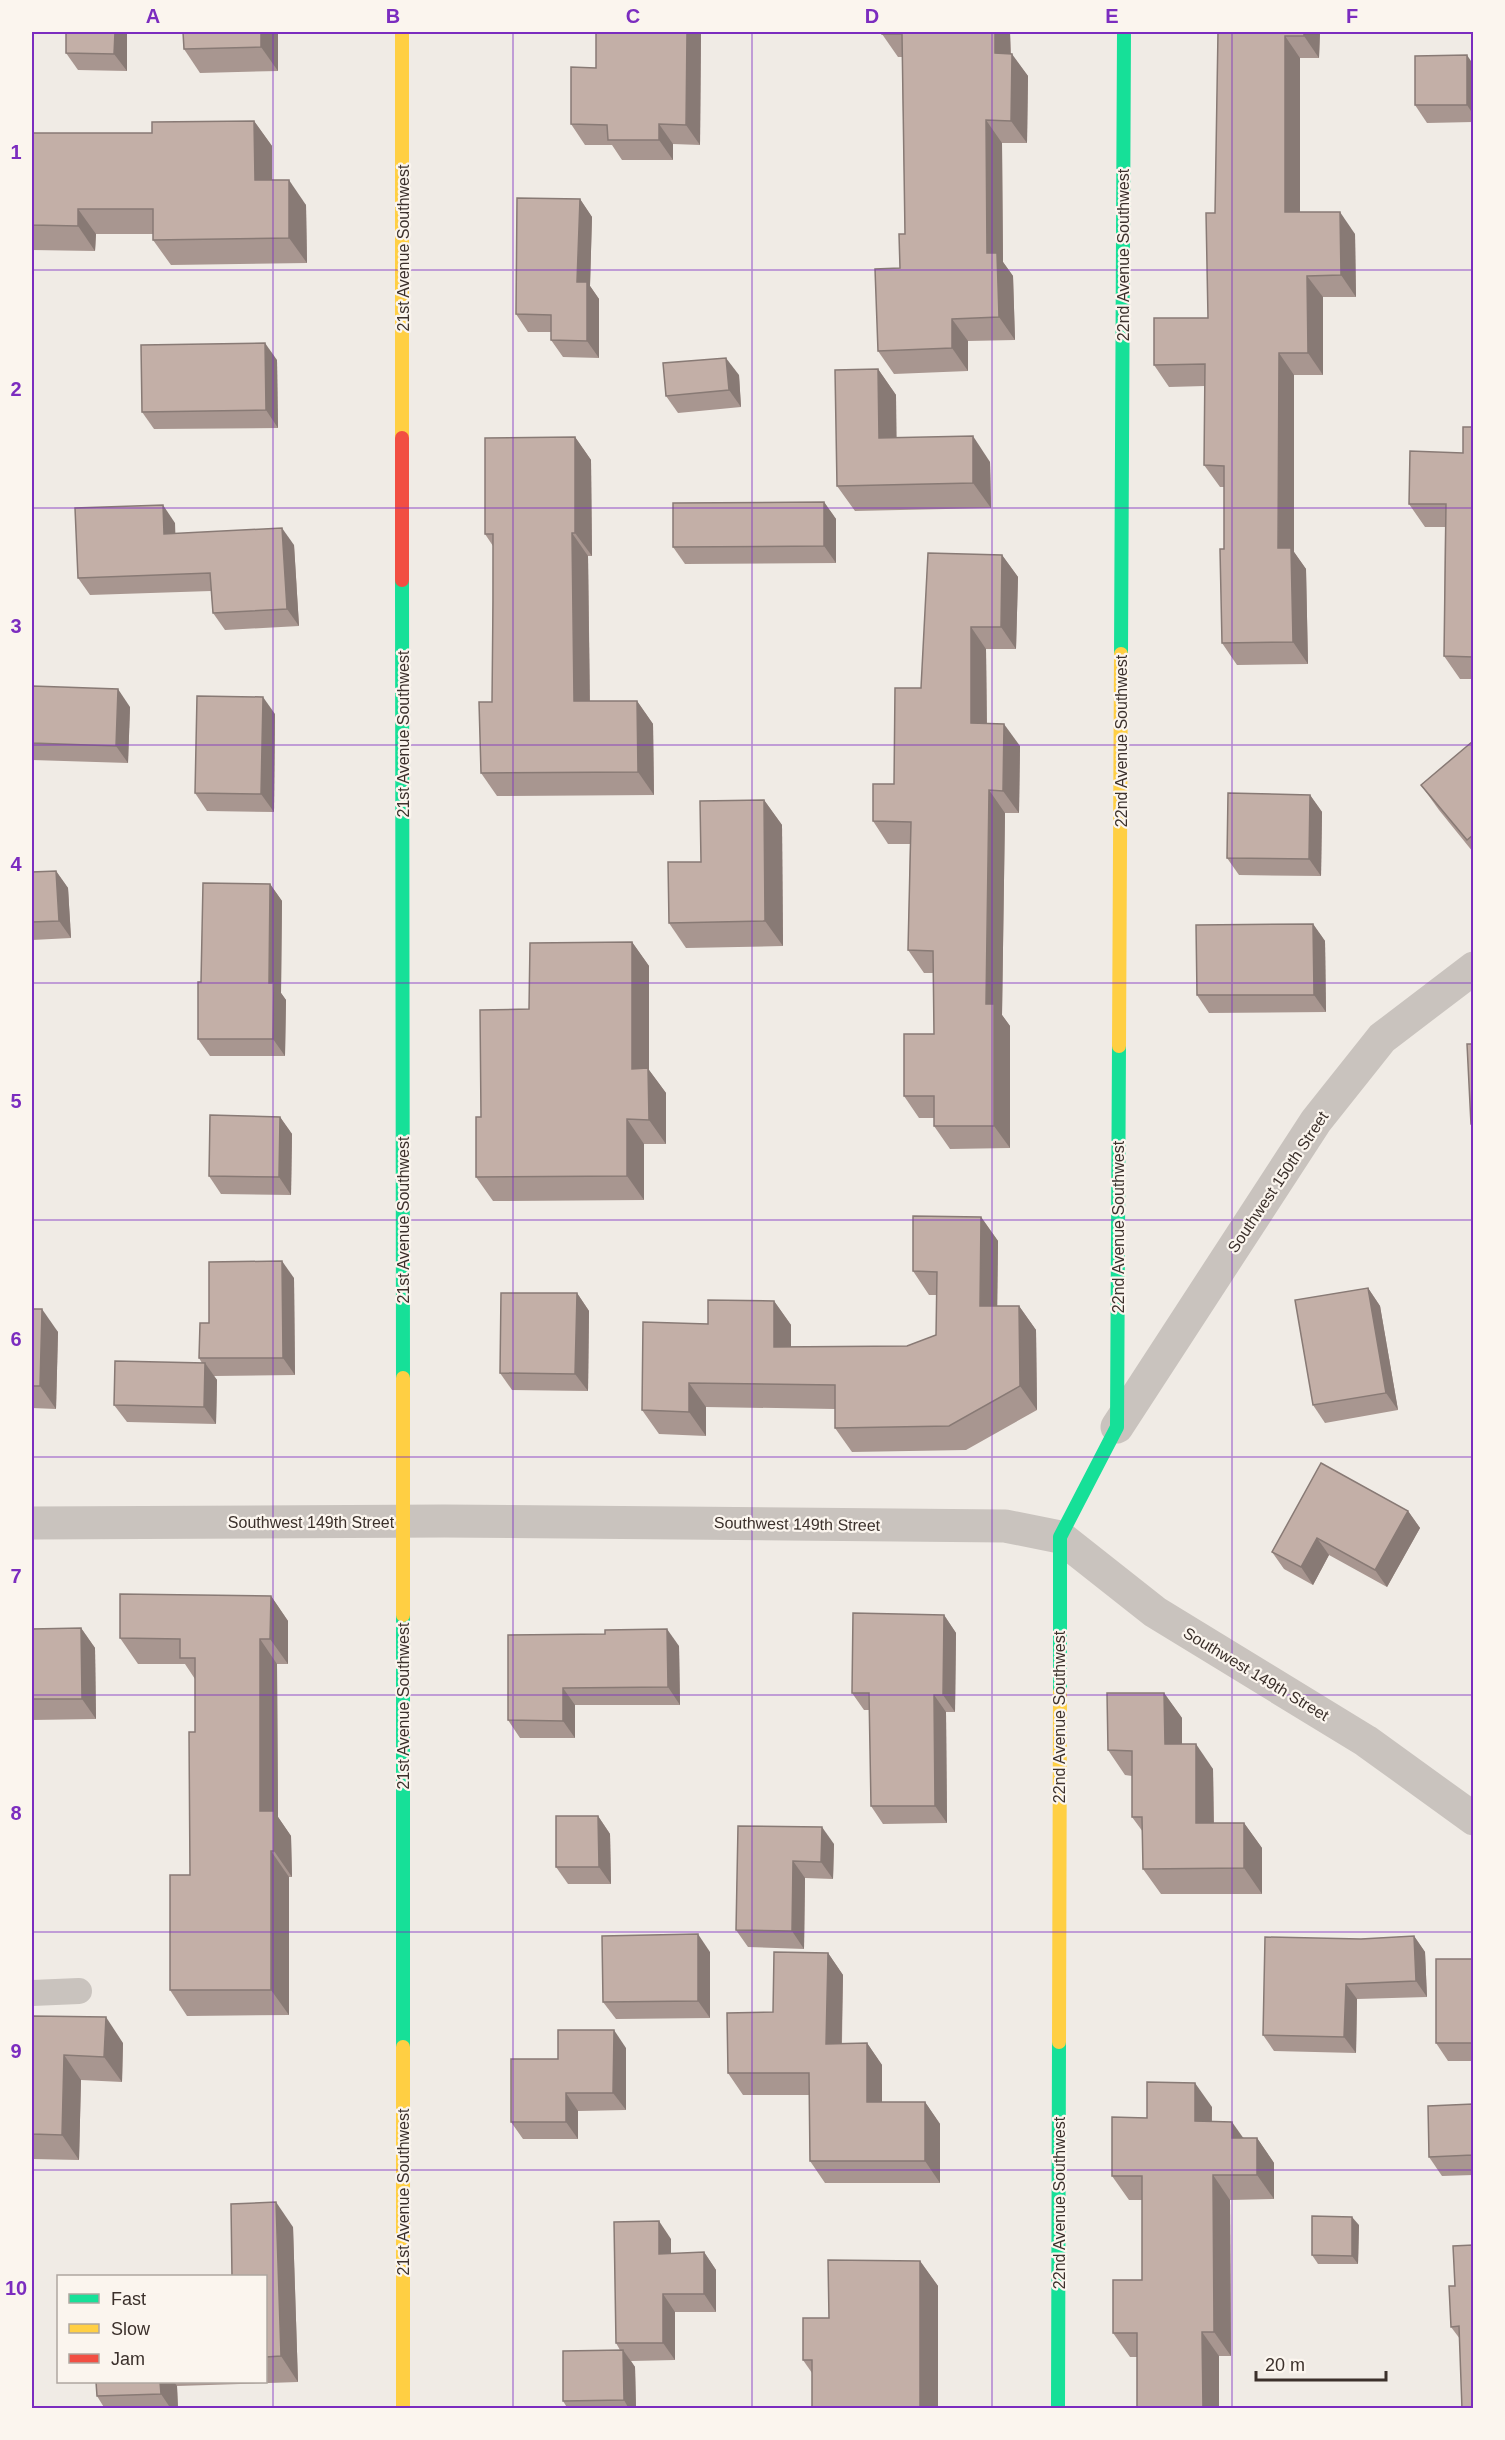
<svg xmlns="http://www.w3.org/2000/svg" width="1505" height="2440" viewBox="0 0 1505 2440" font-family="Arial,sans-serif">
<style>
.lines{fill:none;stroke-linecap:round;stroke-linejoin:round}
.lane{stroke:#c9c3be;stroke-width:26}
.street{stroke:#c9c3be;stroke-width:33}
.fast{stroke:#16e098;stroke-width:14}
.slow{stroke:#ffcf43;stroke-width:14}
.jam{stroke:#f24e42;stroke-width:14}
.wall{fill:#a89690}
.shaded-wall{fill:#887a75}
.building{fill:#c3afa7;stroke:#887a75;stroke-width:1.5}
.grid{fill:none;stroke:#7b2cbf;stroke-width:1.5;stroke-opacity:0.55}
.labels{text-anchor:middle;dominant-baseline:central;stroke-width:4.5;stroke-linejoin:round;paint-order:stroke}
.street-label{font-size:16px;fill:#3b302b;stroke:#fbf5ee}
.neatline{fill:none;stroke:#7b2cbf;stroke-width:2}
.grid-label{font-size:20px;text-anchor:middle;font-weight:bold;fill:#7b2cbf}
</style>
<rect width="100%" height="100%" fill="#f0ebe5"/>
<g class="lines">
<polyline class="lane" points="32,1993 79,1991"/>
<g class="street">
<polyline points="1117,1427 1316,1121 1382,1038 1474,968"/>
<polyline points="32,1523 444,1521 1005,1526 1060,1537 1155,1612 1366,1741 1474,1819"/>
</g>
<g class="fast">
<polyline points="402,580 403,1378"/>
<polyline points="1121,654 1124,32"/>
<polyline points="403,1615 403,2047"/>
<polyline points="1060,1692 1060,1537 1117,1427 1119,1046"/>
<polyline points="1058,2408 1059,2042"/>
</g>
<g class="slow">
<polyline points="402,32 402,438"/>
<polyline points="1119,1046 1121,654"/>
<polyline points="403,1378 403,1615"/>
<polyline points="1059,2042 1060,1692"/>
<polyline points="403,2047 403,2408"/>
</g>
<polyline class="jam" points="402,438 402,580"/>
</g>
<g class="wall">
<polygon points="66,32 127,32 127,71 78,70 66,53"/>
<polygon points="278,32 278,71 200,73 184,49"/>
<polygon points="596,32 701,32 700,145 673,144 673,160 622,160 612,145 585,145 571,124 596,68"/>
<polygon points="1010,32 1011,54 1028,76 1027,143 1002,143 1003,262 1013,276 1015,340 968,341 968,371 894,374 878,351 900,268 905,234 902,57 898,57 882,34"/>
<polygon points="1218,32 1320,32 1319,58 1300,58 1300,212 1355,234 1356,297 1323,297 1323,375 1294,375 1294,552 1306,569 1308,664 1237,665 1222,643 1224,549 1224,487 1220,487 1204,465 1205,386 1169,387 1154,365 1208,318 1215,213"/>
<polygon points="1473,64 1473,122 1427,123 1415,105"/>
<polygon points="254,121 272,146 272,180 306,205 307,263 171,265 153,240 153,234 96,234 95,251 32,250 32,133 152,133"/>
<polygon points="580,199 592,217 590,286 599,299 599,358 563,357 551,340 551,332 528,332 516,314"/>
<polygon points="277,360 278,428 154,429 142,412"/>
<polygon points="878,369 896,395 896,438 990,462 991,508 855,511 837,486"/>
<polygon points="739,375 741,407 678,413 666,396"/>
<polygon points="1473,427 1473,679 1460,679 1444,656 1445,527 1425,527 1409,504 1463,453"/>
<polygon points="575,437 591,460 592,556 588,556 590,701 637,701 653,724 654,795 497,796 481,773 492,702 493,546 485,534"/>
<polygon points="824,502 836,519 836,563 685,564 673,547"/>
<polygon points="175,523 175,534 294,545 299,626 225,630 213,613 211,591 90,595 78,578"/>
<polygon points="1002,555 1018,577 1016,649 986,649 987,724 1020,746 1019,813 1005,813 1002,1015 1010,1026 1010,1148 950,1149 934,1126 934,1118 919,1118 904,1096 934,1034 933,973 924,973 908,950 910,844 888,844 873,821 894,784 921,688"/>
<polygon points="32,686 130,707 128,763 32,760"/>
<polygon points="275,714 274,812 207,811 195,793"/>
<polygon points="1473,741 1473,852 1439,810 1421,785"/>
<polygon points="1310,795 1322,812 1321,876 1239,875 1227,858"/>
<polygon points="764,800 782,825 783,946 686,948 669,923 701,862"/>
<polygon points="56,871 68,888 71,938 32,940 32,872"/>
<polygon points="270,884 282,901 281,993 286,1000 285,1056 210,1056 198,1039 201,982"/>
<polygon points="1313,924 1325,941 1326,1012 1209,1013 1197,995"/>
<polygon points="632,942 649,966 649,1070 666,1093 666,1144 644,1144 644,1200 493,1201 476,1177 481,1117 529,1009"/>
<polygon points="280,1117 292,1134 291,1195 221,1194 209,1176"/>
<polygon points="981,1217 998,1241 997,1306 1019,1306 1036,1330 1037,1410 966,1450 852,1452 835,1428 835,1409 706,1407 706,1436 659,1434 642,1410 708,1324 774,1301 791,1325 791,1347 907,1346 936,1335 937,1295 929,1295 913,1271"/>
<polygon points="294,1278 295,1375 214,1376 217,1380 216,1424 127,1422 114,1405 202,1363 199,1358 209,1323"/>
<polygon points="1368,1288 1380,1306 1398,1410 1325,1423 1313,1405"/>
<polygon points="577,1293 589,1311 588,1391 512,1390 500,1373"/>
<polygon points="32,1309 58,1332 56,1409 32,1408"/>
<polygon points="1408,1511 1420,1528 1387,1587 1329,1555 1313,1585 1284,1569 1272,1552"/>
<polygon points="271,1596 288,1621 288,1664 277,1664 278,1817 291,1836 292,1877 289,1877 289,2015 187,2016 170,1990 190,1875 195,1732 195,1679 185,1664 138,1664 120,1638"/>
<polygon points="944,1615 956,1633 955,1712 946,1712 947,1823 883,1824 871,1806 870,1710 864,1710 852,1693"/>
<polygon points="81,1628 95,1648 96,1719 32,1720 32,1629"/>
<polygon points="508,1635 679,1646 680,1705 575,1705 575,1738 520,1738 508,1720"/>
<polygon points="1164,1693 1182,1718 1182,1744 1213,1769 1214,1823 1244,1823 1262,1848 1262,1894 1161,1894 1143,1869 1143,1832 1132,1817 1132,1776 1125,1775 1108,1750"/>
<polygon points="598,1816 610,1834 611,1884 568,1884 556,1867"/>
<polygon points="738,1826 834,1844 833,1879 805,1878 804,1949 748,1947 736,1930"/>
<polygon points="1414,1936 1425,1952 1427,1997 1357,1999 1356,2053 1274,2051 1263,2035 1361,1939"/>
<polygon points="710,1952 710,2018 616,2019 603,2002"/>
<polygon points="828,1953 843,1975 842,2043 867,2043 882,2065 882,2102 925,2102 940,2124 940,2183 825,2183 810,2161 809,2095 743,2095 728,2073 773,2012"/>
<polygon points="1473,1959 1473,2061 1448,2061 1436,2043"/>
<polygon points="32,2016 123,2043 122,2082 81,2080 79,2160 32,2159"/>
<polygon points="626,2048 626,2110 578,2111 578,2139 523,2139 511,2122 558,2059"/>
<polygon points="1473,2104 1473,2175 1442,2176 1429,2157"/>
<polygon points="1212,2107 1212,2121 1244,2138 1257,2138 1274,2163 1274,2199 1230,2200 1231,2356 1219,2356 1219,2409 1137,2409 1137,2357 1130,2357 1113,2333 1142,2280 1142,2200 1129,2200 1112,2176 1147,2118"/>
<polygon points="1359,2225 1358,2264 1318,2264 1312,2255"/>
<polygon points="293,2227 298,2382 177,2386 178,2409 105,2409 97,2396 96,2382 266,2382 266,2277"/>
<polygon points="671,2239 671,2254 704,2252 716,2270 716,2312 675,2312 675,2360 631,2361 635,2367 636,2409 568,2409 563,2401 620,2350 616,2343"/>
<polygon points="1473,2245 1460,2339 1451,2327 1455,2286"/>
<polygon points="920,2261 938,2286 812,2373 803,2360"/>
</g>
<g class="shaded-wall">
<polygon points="115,32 127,32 127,71 114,54"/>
<polygon points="261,32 278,32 278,71 261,47"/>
<polygon points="687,32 701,32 700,145 686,125"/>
<polygon points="995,32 1010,32 1011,76 995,53"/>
<polygon points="1304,32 1320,32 1319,58 1304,36"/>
<polygon points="1285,36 1300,58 1300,234 1285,212"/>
<polygon points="1012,54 1028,76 1027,143 1011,121"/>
<polygon points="1467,55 1473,64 1473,114 1467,105"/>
<polygon points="986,120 1002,143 1003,262 1013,276 1015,340 999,317 987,253"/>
<polygon points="254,121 272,146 272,206 255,180"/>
<polygon points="659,124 673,144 673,160 659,140"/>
<polygon points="289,180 306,205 307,263 289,238"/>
<polygon points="580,199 592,217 590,286 599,299 599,358 587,341 577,282"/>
<polygon points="78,209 96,234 95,251 78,226"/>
<polygon points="1340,212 1355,234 1356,297 1341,275"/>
<polygon points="1307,276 1323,297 1323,375 1308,353"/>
<polygon points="952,319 968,341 968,371 952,348"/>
<polygon points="265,343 277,360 278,428 266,410"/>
<polygon points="1279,353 1294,375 1294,552 1306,569 1308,664 1293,642 1278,548"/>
<polygon points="726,358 739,375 741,407 729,390"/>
<polygon points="878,369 896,395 897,463 879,438"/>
<polygon points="973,436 990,462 991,508 973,483"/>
<polygon points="575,437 591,460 592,556 575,533"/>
<polygon points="824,502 836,519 836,563 824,546"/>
<polygon points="163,505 175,523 176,552 164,534"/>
<polygon points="282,528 294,545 299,626 287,609"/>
<polygon points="572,533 588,556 590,724 574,701"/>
<polygon points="1002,555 1018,577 1016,649 1001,627"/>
<polygon points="971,627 986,649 987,746 971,723"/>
<polygon points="118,689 130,707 128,763 116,746"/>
<polygon points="263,697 275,714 274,812 261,794"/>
<polygon points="637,701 653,724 654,795 638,772"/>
<polygon points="1004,724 1020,746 1019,813 1003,791"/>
<polygon points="989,790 1005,813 1002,1015 1010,1026 1010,1148 994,1126 986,1004"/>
<polygon points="1310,795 1322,812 1321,876 1309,859"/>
<polygon points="764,800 782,825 783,946 765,921"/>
<polygon points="56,871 68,888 71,938 59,921"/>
<polygon points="270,884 282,901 281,993 286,1000 285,1056 273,1039 269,983"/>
<polygon points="1313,924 1325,941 1326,1012 1314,995"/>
<polygon points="632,942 649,966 649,1070 666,1093 666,1144 649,1120 632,1069"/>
<polygon points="280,1117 292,1134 291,1195 279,1177"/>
<polygon points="627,1119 644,1144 644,1200 627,1176"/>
<polygon points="981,1217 998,1241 997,1330 980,1306"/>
<polygon points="282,1261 294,1278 295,1375 283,1358"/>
<polygon points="1368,1288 1380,1306 1398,1410 1386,1393"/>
<polygon points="577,1293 589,1311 588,1391 575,1374"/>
<polygon points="774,1301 791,1325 791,1371 774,1347"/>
<polygon points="1019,1306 1036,1330 1037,1410 1020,1386"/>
<polygon points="42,1309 58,1332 56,1409 40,1386"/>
<polygon points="205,1363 217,1380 216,1424 204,1407"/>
<polygon points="689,1383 706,1407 706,1436 689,1412"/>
<polygon points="1408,1511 1420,1528 1387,1587 1375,1570"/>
<polygon points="1317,1538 1329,1555 1313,1585 1301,1567"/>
<polygon points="271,1596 288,1621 288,1664 270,1639"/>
<polygon points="944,1615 956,1633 955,1712 943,1695"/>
<polygon points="81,1628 95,1648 96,1719 82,1699"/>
<polygon points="667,1629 679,1646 680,1705 668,1687"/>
<polygon points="260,1639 277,1664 278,1817 291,1836 292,1877 274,1851 260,1811"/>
<polygon points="563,1688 575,1705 575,1738 563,1721"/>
<polygon points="1164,1693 1182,1718 1182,1769 1165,1744"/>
<polygon points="934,1695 946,1712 947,1823 935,1806"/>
<polygon points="1196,1744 1213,1769 1214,1848 1196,1823"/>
<polygon points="598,1816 610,1834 611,1884 599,1867"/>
<polygon points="1244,1823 1262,1848 1262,1894 1244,1868"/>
<polygon points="822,1827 834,1844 833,1879 821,1862"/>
<polygon points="271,1851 289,1877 289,2015 271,1990"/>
<polygon points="793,1861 805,1878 804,1949 792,1931"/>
<polygon points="698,1934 710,1952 710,2018 698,2001"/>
<polygon points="1414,1936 1425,1952 1427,1997 1416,1981"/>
<polygon points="828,1953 843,1975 841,2066 826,2044"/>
<polygon points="1346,1984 1357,1999 1356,2053 1344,2037"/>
<polygon points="106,2017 123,2043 122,2082 104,2057"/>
<polygon points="614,2030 626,2048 626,2110 613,2093"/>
<polygon points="867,2043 882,2065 882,2124 867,2102"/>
<polygon points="64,2055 81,2080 79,2160 62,2135"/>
<polygon points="1195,2083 1212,2107 1211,2145 1195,2121"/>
<polygon points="566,2093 578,2111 578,2139 566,2122"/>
<polygon points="925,2102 940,2124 940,2183 925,2161"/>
<polygon points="1232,2122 1249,2146 1232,2138"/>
<polygon points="1257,2138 1274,2163 1274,2199 1257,2175"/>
<polygon points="1213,2175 1230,2200 1231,2356 1214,2332"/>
<polygon points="276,2202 293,2227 298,2382 281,2356"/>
<polygon points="1352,2217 1359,2225 1358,2264 1352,2256"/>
<polygon points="659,2221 671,2239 671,2271 659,2254"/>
<polygon points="704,2252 716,2270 716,2312 704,2294"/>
<polygon points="920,2261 938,2286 938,2409 921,2409 920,2407"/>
<polygon points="663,2294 675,2312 675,2360 663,2343"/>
<polygon points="1202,2332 1219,2356 1219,2409 1203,2409"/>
<polygon points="623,2350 635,2367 636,2409 629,2409 624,2400"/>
<polygon points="160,2382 174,2382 177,2386 178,2409 171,2409 161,2394"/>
</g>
<g class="building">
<polygon points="66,32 115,32 114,54 66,53"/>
<polygon points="183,32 261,32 261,47 184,49"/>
<polygon points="596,32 687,32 686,125 659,124 659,140 608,140 607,125 571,124 571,67 596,68"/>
<polygon points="882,32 995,32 995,53 1012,54 1011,121 986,120 987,253 997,253 999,317 952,319 952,348 878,351 875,269 900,268 899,234 905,234 902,34 882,34"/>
<polygon points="1218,32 1304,32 1304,36 1285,36 1285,212 1340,212 1341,275 1307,276 1308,353 1279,353 1278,548 1291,548 1293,642 1222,643 1220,549 1224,549 1224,466 1204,465 1205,364 1154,365 1154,318 1208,318 1206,213 1215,213"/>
<polygon points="1467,55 1467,105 1415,105 1415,56"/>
<polygon points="254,121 255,180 289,180 289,238 153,240 153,209 78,209 78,226 32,225 32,133 152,133 152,122"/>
<polygon points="517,198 580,199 577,282 587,282 587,341 551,340 551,315 516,314"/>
<polygon points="265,343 266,410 142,412 141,345"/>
<polygon points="726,358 729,390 666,396 663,363"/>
<polygon points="878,369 879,438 973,436 973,483 837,486 835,370"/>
<polygon points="1463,427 1473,427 1473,657 1444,656 1446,504 1409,504 1410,451 1463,453"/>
<polygon points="575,437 575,533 572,533 574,701 637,701 638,772 481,773 479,702 492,702 493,601 493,534 485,534 485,438"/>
<polygon points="824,502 824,546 673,547 673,503"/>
<polygon points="163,505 164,534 282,528 287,609 213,613 210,573 78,578 75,508"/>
<polygon points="928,553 1002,555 1001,627 971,627 971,723 1004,724 1003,791 989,790 986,1004 994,1004 994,1126 934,1126 934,1096 904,1096 904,1034 934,1034 933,951 908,950 911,822 873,821 873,784 894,784 895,688 921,688"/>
<polygon points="32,686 118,689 116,746 32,743"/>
<polygon points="197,696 263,697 261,794 195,793"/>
<polygon points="1473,741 1473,835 1467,840 1421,785"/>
<polygon points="1228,793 1310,795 1309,859 1227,858"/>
<polygon points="764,800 765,921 669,923 668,862 701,862 700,801"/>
<polygon points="56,871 59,921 32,922 32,872"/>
<polygon points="203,883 270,884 269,983 274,983 273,1039 198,1039 198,982 201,982"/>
<polygon points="1313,924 1314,995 1197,995 1196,925"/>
<polygon points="632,942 632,1069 648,1068 649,1120 627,1119 627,1176 476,1177 476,1117 481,1117 480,1010 529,1009 530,943"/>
<polygon points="1467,1044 1473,1044 1473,1124 1471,1124"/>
<polygon points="210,1115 280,1117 279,1177 209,1176"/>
<polygon points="913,1216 981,1217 980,1306 1019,1306 1020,1386 949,1426 835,1428 835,1385 689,1383 689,1412 642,1410 643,1322 708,1324 708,1300 774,1301 774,1347 907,1346 936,1335 937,1272 913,1271"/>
<polygon points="282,1261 283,1358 199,1358 200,1323 209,1323 209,1262"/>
<polygon points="1368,1288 1386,1393 1313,1405 1295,1300"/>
<polygon points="501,1293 577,1293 575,1374 500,1373"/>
<polygon points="32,1309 42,1309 40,1386 32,1386"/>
<polygon points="115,1361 205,1363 204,1407 114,1405"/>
<polygon points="1321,1463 1408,1511 1375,1570 1317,1538 1301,1567 1272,1552"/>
<polygon points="120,1594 271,1596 270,1639 260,1639 260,1811 274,1811 274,1851 271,1851 271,1990 170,1990 170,1875 190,1875 189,1732 195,1732 195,1658 180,1658 180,1639 120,1638"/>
<polygon points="853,1613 944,1615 943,1695 934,1695 935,1806 871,1806 869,1693 852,1693"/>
<polygon points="81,1628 82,1699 32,1699 32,1629"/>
<polygon points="667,1629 668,1687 563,1688 563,1721 508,1720 508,1635 605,1634 605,1630"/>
<polygon points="1107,1693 1164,1693 1165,1744 1196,1744 1196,1823 1244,1823 1244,1868 1143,1869 1142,1817 1132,1817 1132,1751 1108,1750"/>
<polygon points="556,1816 598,1816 599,1867 556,1867"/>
<polygon points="738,1826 822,1827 821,1862 793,1861 792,1931 736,1930"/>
<polygon points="698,1934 698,2001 603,2002 602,1936"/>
<polygon points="1414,1936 1416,1981 1346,1984 1344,2037 1263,2035 1265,1937 1361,1939"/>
<polygon points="774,1952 828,1953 826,2044 867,2043 867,2102 925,2102 925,2161 810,2161 809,2073 728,2073 727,2013 773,2012"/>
<rect x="1436" y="1959" width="37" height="84"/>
<polygon points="32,2016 106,2017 104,2057 64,2055 62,2135 32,2134"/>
<polygon points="558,2030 614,2030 613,2093 566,2093 566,2122 511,2122 511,2059 558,2059"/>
<polygon points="1147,2082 1195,2083 1195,2121 1232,2122 1232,2138 1257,2138 1257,2175 1213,2175 1214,2332 1202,2332 1203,2409 1137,2409 1137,2333 1113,2333 1113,2280 1142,2280 1142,2176 1112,2176 1112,2117 1147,2118"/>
<polygon points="1473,2104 1473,2189 1472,2155 1429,2157 1428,2106"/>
<polygon points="276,2202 281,2356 266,2357 266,2277 232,2277 231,2204"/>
<polygon points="1312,2216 1352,2217 1352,2256 1312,2255"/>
<polygon points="659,2221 659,2254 704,2252 704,2294 663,2294 663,2343 616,2343 614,2222"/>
<polygon points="1473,2245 1473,2409 1462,2409 1459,2326 1451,2327 1449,2286 1455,2286 1453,2246"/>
<polygon points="828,2260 920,2261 920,2407 930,2407 930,2409 812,2409 812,2360 803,2360 803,2318 829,2318"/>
<polygon points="623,2350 624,2400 563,2401 563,2351"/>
<polygon points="96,2382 160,2382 161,2394 97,2396"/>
</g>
<path class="grid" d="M273,32V2408M513,32V2408M752,32V2408M992,32V2408M1232,32V2408M32,270H1474M32,508H1474M32,745H1474M32,983H1474M32,1220H1474M32,1457H1474M32,1695H1474M32,1932H1474M32,2170H1474"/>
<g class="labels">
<g class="street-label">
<text transform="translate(403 248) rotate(-90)">21st Avenue Southwest</text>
<text transform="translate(1123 255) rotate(-90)">22nd Avenue Southwest</text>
<text transform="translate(403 734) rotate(-90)">21st Avenue Southwest</text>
<text transform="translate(1121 741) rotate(-90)">22nd Avenue Southwest</text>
<text transform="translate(1278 1182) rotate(-56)">Southwest 150th Street</text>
<text transform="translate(403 1220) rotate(-90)">21st Avenue Southwest</text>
<text transform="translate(1118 1227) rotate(-90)">22nd Avenue Southwest</text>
<text x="311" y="1522">Southwest 149th Street</text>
<text transform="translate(797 1524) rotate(1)">Southwest 149th Street</text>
<text transform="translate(1256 1674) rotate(31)">Southwest 149th Street</text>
<text transform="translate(403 1706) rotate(-90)">21st Avenue Southwest</text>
<text transform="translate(1059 1717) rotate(-90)">22nd Avenue Southwest</text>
<text transform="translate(403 2192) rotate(-90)">21st Avenue Southwest</text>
<text transform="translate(1059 2203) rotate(-90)">22nd Avenue Southwest</text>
</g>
</g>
<rect width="1505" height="2440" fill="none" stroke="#fbf5ee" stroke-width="66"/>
<rect x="57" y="2275" width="210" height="108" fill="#fbf5ee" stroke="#aea6a0" stroke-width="1.5"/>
<rect x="69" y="2294" width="30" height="9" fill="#16e098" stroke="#aea6a0" stroke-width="1.5"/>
<text x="111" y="2305" font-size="18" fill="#3b302b">Fast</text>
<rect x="69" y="2324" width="30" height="9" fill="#ffcf43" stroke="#aea6a0" stroke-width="1.5"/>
<text x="111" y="2335" font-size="18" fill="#3b302b">Slow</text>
<rect x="69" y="2354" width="30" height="9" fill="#f24e42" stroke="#aea6a0" stroke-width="1.5"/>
<text x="111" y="2365" font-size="18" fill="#3b302b">Jam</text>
<path d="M1256 2371v9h130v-9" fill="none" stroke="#3b302b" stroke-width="3"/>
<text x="1265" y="2371" font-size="18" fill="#3b302b" stroke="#fbf5ee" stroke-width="4.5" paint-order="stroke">20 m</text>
<rect x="33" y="33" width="1439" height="2374" class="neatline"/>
<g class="grid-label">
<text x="153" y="23">A</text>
<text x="393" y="23">B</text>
<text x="633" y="23">C</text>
<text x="872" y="23">D</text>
<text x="1112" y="23">E</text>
<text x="1352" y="23">F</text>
<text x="16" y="159">1</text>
<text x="16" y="396">2</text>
<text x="16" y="633">3</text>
<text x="16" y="871">4</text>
<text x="16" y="1108">5</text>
<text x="16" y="1346">6</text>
<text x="16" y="1583">7</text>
<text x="16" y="1820">8</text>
<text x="16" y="2058">9</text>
<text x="16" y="2295">10</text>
</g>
</svg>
